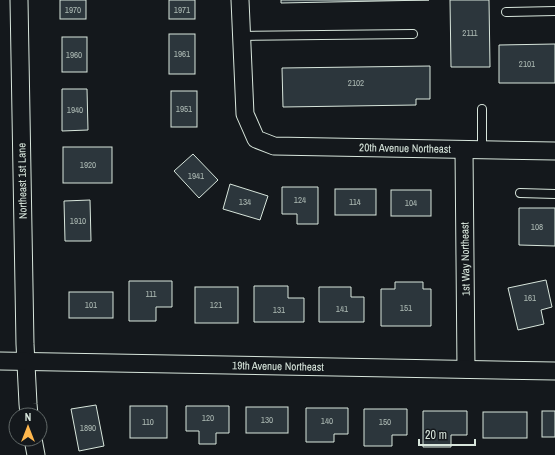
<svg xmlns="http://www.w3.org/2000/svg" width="555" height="455" viewBox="0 0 555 455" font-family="'Archivo Narrow',sans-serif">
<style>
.building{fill:#2c363c;stroke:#d8e6dc}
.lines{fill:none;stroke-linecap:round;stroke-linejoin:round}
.lane-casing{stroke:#d8e6dc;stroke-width:10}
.street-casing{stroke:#d8e6dc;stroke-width:19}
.lane{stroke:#14181c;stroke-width:8}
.street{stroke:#14181c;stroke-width:17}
.labels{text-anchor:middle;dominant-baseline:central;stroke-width:3;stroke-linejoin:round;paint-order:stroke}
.number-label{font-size:9px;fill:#adbab4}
.street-label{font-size:11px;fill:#d8e6dc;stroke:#14181c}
</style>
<rect width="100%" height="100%" fill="#14181c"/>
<g class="building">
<rect x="60" y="0" width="26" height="19"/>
<rect x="169" y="0" width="26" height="19"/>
<polygon points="281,0 429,0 281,3"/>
<polygon points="450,0 489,0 490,67 451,67"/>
<rect x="169" y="34" width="26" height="40"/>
<rect x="62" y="37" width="25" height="35"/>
<polygon points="555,44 555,83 499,83 499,45"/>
<polygon points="430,66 430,99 416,99 416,105 283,107 282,68"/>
<polygon points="62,89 87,89 88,130 62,131"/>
<rect x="171" y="91" width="26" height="36"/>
<rect x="63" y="147" width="49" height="36"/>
<polygon points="193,154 218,180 199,198 174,171"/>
<polygon points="230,184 268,196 260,220 223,209"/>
<polygon points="282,187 318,187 318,224 297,224 297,214 282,214"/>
<rect x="335" y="189" width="41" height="26"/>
<rect x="391" y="190" width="40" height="26"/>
<polygon points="90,200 91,241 65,241 64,201"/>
<polygon points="519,208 555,208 555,246 519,245"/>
<polygon points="546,280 552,307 541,310 544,324 518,330 508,288"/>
<polygon points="129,281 172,281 172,307 156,307 156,321 129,321"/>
<polygon points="395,282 423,282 423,289 431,289 431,326 381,326 381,289 395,289"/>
<polygon points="254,286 288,286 288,298 304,298 304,322 254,322"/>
<rect x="195" y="287" width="43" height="36"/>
<polygon points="319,287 351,287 351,297 364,297 364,322 319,322"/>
<rect x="69" y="292" width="44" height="26"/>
<polygon points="96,405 104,446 79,451 71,409"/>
<rect x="130" y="406" width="37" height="32"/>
<polygon points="186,406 229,406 229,433 216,433 216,444 199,444 199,431 186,431"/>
<rect x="246" y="407" width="42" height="26"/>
<polygon points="306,408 348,408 348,434 334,434 334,442 306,442"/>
<polygon points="364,409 407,409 407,435 392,435 392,446 364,446"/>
<polygon points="423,411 467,411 467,435 451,435 451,447 423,447"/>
<rect x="542" y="411" width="13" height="26"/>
<rect x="483" y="412" width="44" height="26"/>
</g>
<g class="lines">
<defs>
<g id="lane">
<polyline points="506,12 555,11"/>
<polyline points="241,36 413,34"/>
<polyline points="482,109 482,150"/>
<polyline points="520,193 555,194"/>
</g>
<g id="street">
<polyline points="19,0 25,344 28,404 29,415"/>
<polyline points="240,0 245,114 256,139 274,146 555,151"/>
<polyline points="464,150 466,369"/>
<polyline points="0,361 555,371"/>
<polyline points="33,439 36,455"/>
</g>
</defs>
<use href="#lane" class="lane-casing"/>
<use href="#street" class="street-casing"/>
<use href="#lane" class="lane"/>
<use href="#street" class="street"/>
</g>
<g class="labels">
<g class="number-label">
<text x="73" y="10">1970</text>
<text x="182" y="10">1971</text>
<text x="470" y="33">2111</text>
<text x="182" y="54">1961</text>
<text x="74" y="55">1960</text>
<text x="527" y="64">2101</text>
<text x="356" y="83">2102</text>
<text x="184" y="109">1951</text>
<text x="75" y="110">1940</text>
<text x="88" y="165">1920</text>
<text x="196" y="176">1941</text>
<text x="300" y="200">124</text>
<text x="245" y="202">134</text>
<text x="355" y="202">114</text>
<text x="411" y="203">104</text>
<text x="78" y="221">1910</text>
<text x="537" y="227">108</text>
<text x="151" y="294">111</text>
<text x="530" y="298">161</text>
<text x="91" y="305">101</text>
<text x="216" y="305">121</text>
<text x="406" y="308">151</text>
<text x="342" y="309">141</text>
<text x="279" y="310">131</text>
<text x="208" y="418">120</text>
<text x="267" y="420">130</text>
<text x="327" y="421">140</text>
<text x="148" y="422">110</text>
<text x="385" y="422">150</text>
<text x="88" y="428">1890</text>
</g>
<g class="street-label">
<text transform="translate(405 148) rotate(1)">20th Avenue Northeast</text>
<text transform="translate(22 181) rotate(-91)">Northeast 1st Lane</text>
<text transform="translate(465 259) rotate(-91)">1st Way Northeast</text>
<text transform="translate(278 366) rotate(1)">19th Avenue Northeast</text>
</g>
</g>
<g transform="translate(28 427)"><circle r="19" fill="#14181c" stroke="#626a69"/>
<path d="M0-3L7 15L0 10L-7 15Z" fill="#ffb74d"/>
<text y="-6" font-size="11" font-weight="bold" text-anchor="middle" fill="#d8e6dc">N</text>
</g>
<path d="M419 439v6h56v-6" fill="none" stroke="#d8e6dc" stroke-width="2"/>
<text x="425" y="439" font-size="12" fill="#d8e6dc" stroke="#14181c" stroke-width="3" paint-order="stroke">20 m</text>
</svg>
